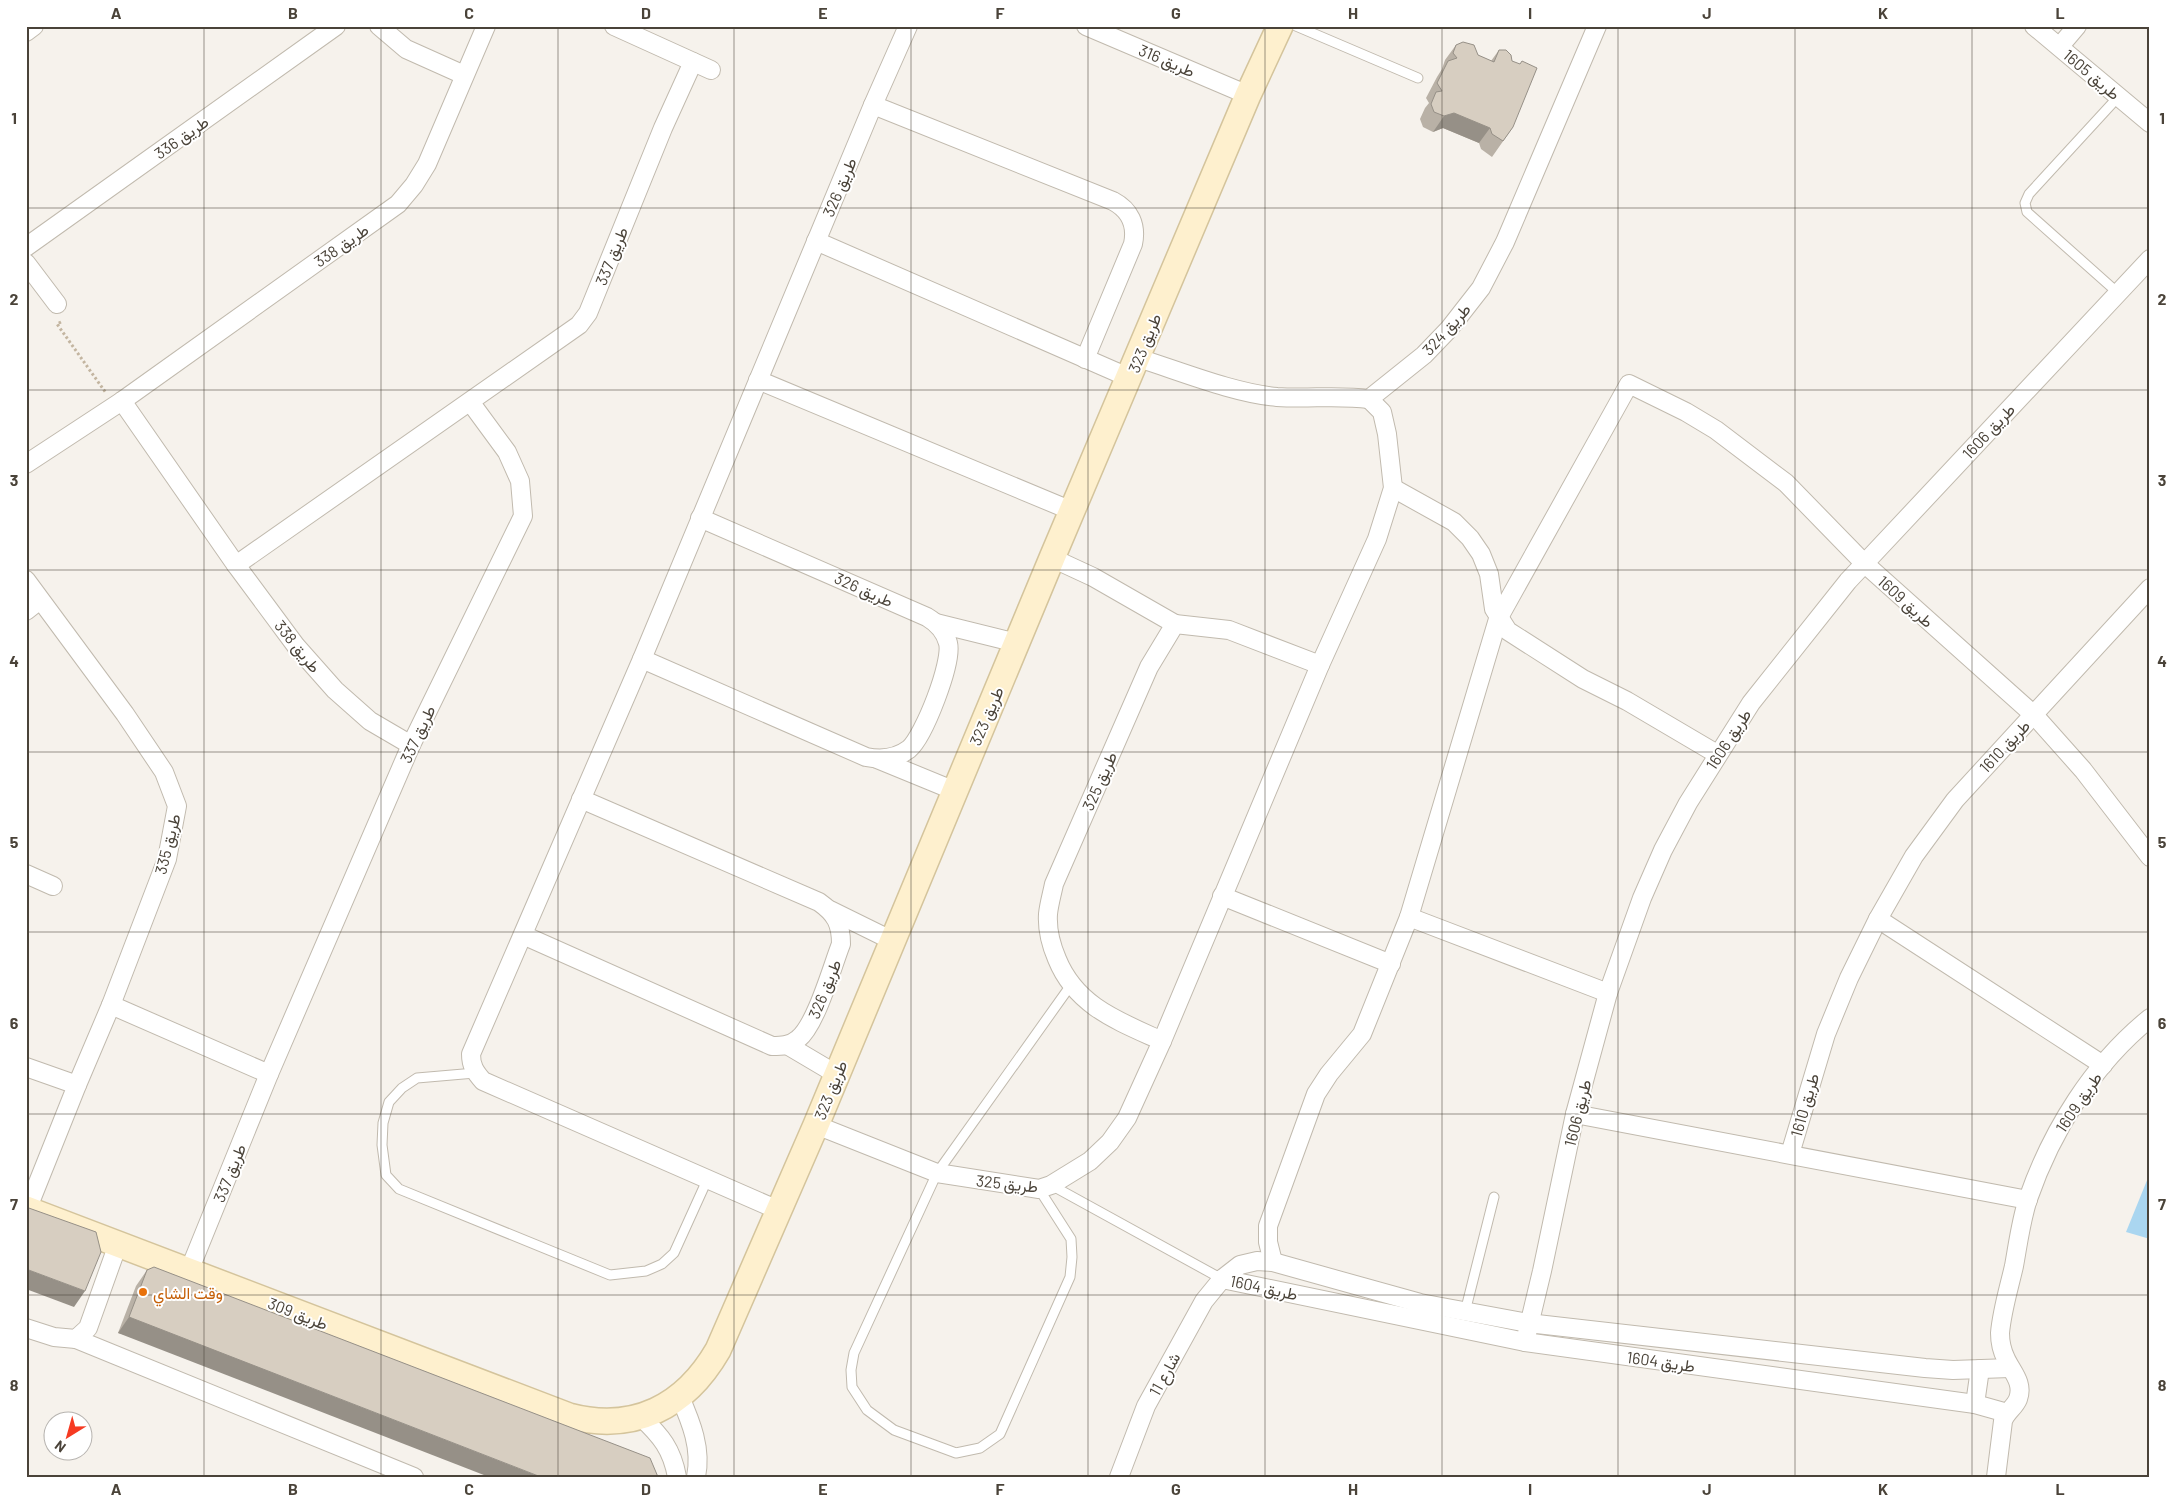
<svg xmlns="http://www.w3.org/2000/svg" width="2176" height="1503" viewBox="0 0 2176 1503" font-family="Barlow,Vazirmatn,sans-serif">
<style>
.water{fill:#aad6f0}
.lines{fill:none;stroke-linecap:round;stroke-linejoin:round}
.lane-casing{stroke:#c1baae;stroke-width:11}
.street-casing{stroke:#c1baae;stroke-width:20}
.secondary-casing{stroke:#d4c49c;stroke-width:28}
.path{stroke:#c3b5a0;stroke-width:3;stroke-dasharray:2.5 2.5;stroke-linecap:butt}
.lane{stroke:#fff;stroke-width:9}
.street{stroke:#fff;stroke-width:18}
.secondary{stroke:#fef0ce;stroke-width:25}
.wall{fill:#b9b1a6}
.shaded-wall{fill:#969087}
.building{fill:#d7cec1;stroke:#969087}
.grid{fill:none;stroke:#4a4339;stroke-width:1;stroke-opacity:0.55}
.food-dot{fill:#e8710a;stroke:#fff;stroke-width:2}
.labels{text-anchor:middle;dominant-baseline:central;stroke-width:4;stroke-linejoin:round;paint-order:stroke}
.street-label{font-size:16px;fill:#4a4339;stroke:#fff}
.food-label{font-size:16px;fill:#c56008;stroke:#fff;text-anchor:start}
.neatline{fill:none;stroke:#4a4339;stroke-width:2}
.grid-label{font-size:16px;text-anchor:middle;font-weight:bold;fill:#4a4339}
</style>
<rect width="100%" height="100%" fill="#f6f2ec"/>
<polygon class="water" points="2150,1173 2150,1239 2126,1232"/>
<g class="lines">
<defs>
<g id="lane">
<polyline points="1296,26 1418,78"/>
<polyline points="2118,293 2027,212 2025,203 2029,194 2119,96"/>
<polyline points="475,1073 417,1078 402,1088 389,1102 383,1123 382,1145 386,1175 399,1189 610,1275 646,1271 662,1264 674,1253 708,1178"/>
<polyline points="1051,1185 1222,1279"/>
<polyline points="1039,1189 1071,1239 1072,1257 1070,1277 1000,1434 980,1448 956,1453 894,1430 867,1410 852,1387 851,1370 854,1353 937,1173 1071,985"/>
<polyline points="1465,1312 1494,1197"/>
</g>
<g id="street">
<polyline points="379,26 406,49 464,75"/>
<polyline points="614,26 711,70"/>
<polyline points="1086,26 1248,95"/>
<polyline points="2034,26 2150,123"/>
<polyline points="26,32 34,26"/>
<polyline points="2060,46 2077,26"/>
<path d="M873,105L1113,201C1130,210 1137,225 1133,244L1085,359"/>
<polyline points="816,241 1130,378"/>
<polyline points="26,247 336,26"/>
<polyline points="26,263 57,304"/>
<path d="M1138,358C1180,371 1233,393 1277,397C1308,399 1339,395 1369,399L1424,355L1449,329L1481,288L1505,242L1597,26"/>
<polyline points="758,380 1072,511"/>
<polyline points="122,401 236,565 296,646 335,690 370,721 411,745"/>
<polyline points="26,464 122,401 398,204 414,185 427,164 486,26"/>
<polyline points="1393,488 1454,522 1470,538 1481,554 1489,574 1494,609 1508,631 1583,679 1627,701 1717,754"/>
<polyline points="1052,558 1093,577 1175,624"/>
<polyline points="236,565 579,325 588,313 663,128 693,62"/>
<polyline points="26,580 125,714 164,772 177,806 167,859 111,1005 77,1085 27,1210"/>
<polyline points="26,611 40,600"/>
<polyline points="936,623 1017,643"/>
<path d="M642,659L866,757C881,760 896,759 909,749C924,736 953,662 948,643C945,631 937,623 927,617L700,518"/>
<polyline points="877,759 955,791"/>
<polyline points="26,874 53,886"/>
<polyline points="1222,896 1391,964"/>
<polyline points="830,910 893,941"/>
<polyline points="1409,917 1608,993"/>
<polyline points="1878,919 2103,1065"/>
<path d="M523,935L772,1046C781,1046 790,1046 798,1039C816,1025 832,967 841,944C841,924 836,914 819,902L581,799"/>
<polyline points="111,1005 269,1074"/>
<path d="M1162,1041C1118,1021 1076,1006 1057,959C1051,945 1047,929 1048,914C1049,904 1052,894 1054,884L1149,667L1175,624L1229,630L1320,665"/>
<polyline points="787,1045 836,1074"/>
<polyline points="26,1067 77,1085"/>
<polyline points="1575,1114 2028,1200"/>
<polyline points="816,1125 937,1173 1039,1189 1051,1185 1090,1161 1110,1142 1127,1118 1162,1041 1320,665 1377,539 1393,488 1387,434 1382,412 1369,399"/>
<polyline points="1790,1154 1826,1034 1849,978 1878,919 1914,856 1955,800 2150,588"/>
<path d="M778,1210L483,1081C475,1072 471,1066 471,1054L642,659L873,105L908,26"/>
<polyline points="1273,1262 1268,1242 1268,1226 1316,1094 1329,1074 1362,1034 1409,917 1498,619 1629,384 1686,412 1716,430 1786,483 1864,563 2034,715 2083,770 2150,857"/>
<polyline points="189,1271 269,1074 411,745 523,516 520,481 507,452 471,403"/>
<polyline points="1222,1279 1525,1342 1975,1404 2007,1413"/>
<polyline points="26,1328 54,1337 76,1339 88,1328 118,1244"/>
<polyline points="76,1339 414,1477"/>
<polyline points="1525,1342 1542,1271 1575,1114 1608,993 1642,898 1663,850 1688,803 1751,703 1848,581 2150,259"/>
<path d="M680,1397C691,1422 702,1449 696,1477"/>
<polyline points="1975,1404 1980,1369"/>
<path d="M641,1417C661,1436 672,1449 677,1477"/>
<polyline points="1119,1477 1146,1406 1204,1301 1222,1279 1240,1265 1257,1261 1273,1262 1420,1303 1528,1323 1925,1368 1953,1370 2010,1368"/>
<path d="M1996,1477L2003,1421C2006,1412 2015,1407 2018,1399C2024,1383 2012,1372 2006,1359C2002,1351 2000,1342 2000,1333C2002,1310 2009,1288 2014,1266C2018,1244 2021,1220 2028,1199C2052,1130 2093,1064 2150,1018"/>
</g>
<path id="secondary" d="M26,1209L569,1416C634,1433 685,1407 718,1350L816,1125L1052,558L1248,95L1280,26"/>
</defs>
<use href="#lane" class="lane-casing"/>
<use href="#street" class="street-casing"/>
<use href="#secondary" class="secondary-casing"/>
<polyline class="path" points="61,322 57,324 106,393"/>
<use href="#lane" class="lane"/>
<use href="#street" class="street"/>
<use href="#secondary" class="secondary"/>
</g>
<g class="wall">
<polygon points="1456,45 1478,55 1491,61 1499,50 1513,127 1492,157 1481,149 1479,143 1443,128 1433,132 1423,127 1420,119 1425,108 1429,103 1426,98 1437,77 1442,69 1445,60"/>
<polygon points="147,1270 658,1477 118,1333 136,1286"/>
</g>
<g class="shaded-wall">
<polygon points="1454,113 1490,128 1479,143 1443,128 1433,132 1444,116"/>
<polygon points="26,1269 85,1291 74,1307 26,1289"/>
<polygon points="129,1317 541,1477 489,1477 118,1333"/>
</g>
<g class="building">
<polygon points="1463,42 1474,45 1478,55 1494,62 1499,50 1506,50 1511,55 1512,61 1520,64 1522,61 1537,68 1513,127 1503,141 1492,134 1490,128 1454,113 1444,116 1434,112 1431,104 1436,92 1442,91 1437,83 1448,61 1457,58 1453,53 1456,45"/>
<polygon points="26,1207 96,1232 101,1252 85,1291 26,1269"/>
<polygon points="154,1267 650,1458 658,1477 541,1477 129,1317 147,1270"/>
</g>
<path class="grid" d="M204,26V1477M381,26V1477M558,26V1477M734,26V1477M911,26V1477M1088,26V1477M1265,26V1477M1442,26V1477M1618,26V1477M1795,26V1477M1972,26V1477M26,208H2150M26,390H2150M26,570H2150M26,752H2150M26,932H2150M26,1114H2150M26,1295H2150"/>
<circle class="food-dot" cx="143" cy="1292" r="5"/>
<g class="labels">
<g class="street-label">
<text transform="translate(1167 60) rotate(23)">طريق 316</text>
<text transform="translate(2092 74) rotate(40)">طريق 1605</text>
<text transform="translate(181 137) rotate(-35)">طريق 336</text>
<text transform="translate(839 187) rotate(-67)">طريق 326</text>
<text transform="translate(341 245) rotate(-35)">طريق 338</text>
<text transform="translate(611 256) rotate(-68)">طريق 337</text>
<text transform="translate(1446 329) rotate(-48)">طريق 324</text>
<text transform="translate(1144 343) rotate(-68)">طريق 323</text>
<text transform="translate(1988 431) rotate(-47)">طريق 1606</text>
<text transform="translate(864 589) rotate(24)">طريق 326</text>
<text transform="translate(1906 601) rotate(42)">طريق 1609</text>
<text transform="translate(298 646) rotate(51)">طريق 338</text>
<text transform="translate(986 716) rotate(-67)">طريق 323</text>
<text transform="translate(417 734) rotate(-65)">طريق 337</text>
<text transform="translate(1728 739) rotate(-57)">طريق 1606</text>
<text transform="translate(2004 746) rotate(-47)">طريق 1610</text>
<text transform="translate(1099 781) rotate(-66)">طريق 325</text>
<text transform="translate(167 844) rotate(-76)">طريق 335</text>
<text transform="translate(824 989) rotate(-68)">طريق 326</text>
<text transform="translate(830 1090) rotate(-68)">طريق 323</text>
<text transform="translate(2078 1102) rotate(-56)">طريق 1609</text>
<text transform="translate(1804 1105) rotate(-74)">طريق 1610</text>
<text transform="translate(1577 1113) rotate(-76)">طريق 1606</text>
<text transform="translate(229 1173) rotate(-68)">طريق 337</text>
<text transform="translate(1007 1183) rotate(6)">طريق 325</text>
<text transform="translate(1264 1287) rotate(12)">طريق 1604</text>
<text transform="translate(298 1313) rotate(21)">طريق 309</text>
<text transform="translate(1661 1361) rotate(8)">طريق 1604</text>
<text transform="translate(1164 1374) rotate(-61)">شارع 11</text>
</g>
<g class="food-label">
<text x="153" y="1292">وقت الشاي</text>
</g>
</g>
<rect width="2176" height="1503" fill="none" stroke="#ffffff" stroke-width="55"/>
<g transform="translate(68 1436) rotate(217)"><circle r="24" fill="#ffffff" stroke="#b7b4b0"/>
<path d="M0-4L9 19L0 12L-9 19Z" fill="#f63a22"/>
<text y="-8" font-size="14" font-weight="bold" text-anchor="middle" fill="#4a4339">N</text>
</g>
<rect x="28" y="28" width="2120" height="1448" class="neatline"/>
<g class="grid-label">
<text x="116" y="19">A</text>
<text x="293" y="19">B</text>
<text x="469" y="19">C</text>
<text x="646" y="19">D</text>
<text x="823" y="19">E</text>
<text x="1000" y="19">F</text>
<text x="1176" y="19">G</text>
<text x="1353" y="19">H</text>
<text x="1530" y="19">I</text>
<text x="1707" y="19">J</text>
<text x="1883" y="19">K</text>
<text x="2060" y="19">L</text>
<text x="14" y="124">1</text>
<text x="2162" y="124">1</text>
<text x="14" y="305">2</text>
<text x="2162" y="305">2</text>
<text x="14" y="486">3</text>
<text x="2162" y="486">3</text>
<text x="14" y="667">4</text>
<text x="2162" y="667">4</text>
<text x="14" y="848">5</text>
<text x="2162" y="848">5</text>
<text x="14" y="1029">6</text>
<text x="2162" y="1029">6</text>
<text x="14" y="1210">7</text>
<text x="2162" y="1210">7</text>
<text x="14" y="1391">8</text>
<text x="2162" y="1391">8</text>
<text x="116" y="1495">A</text>
<text x="293" y="1495">B</text>
<text x="469" y="1495">C</text>
<text x="646" y="1495">D</text>
<text x="823" y="1495">E</text>
<text x="1000" y="1495">F</text>
<text x="1176" y="1495">G</text>
<text x="1353" y="1495">H</text>
<text x="1530" y="1495">I</text>
<text x="1707" y="1495">J</text>
<text x="1883" y="1495">K</text>
<text x="2060" y="1495">L</text>
</g>
</svg>
